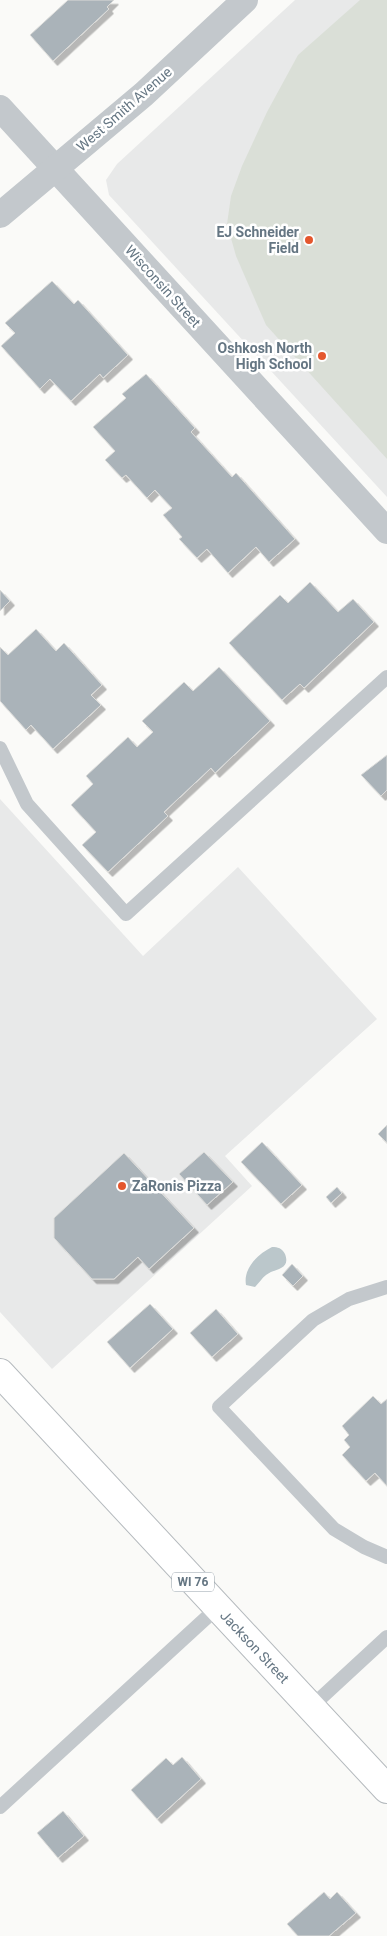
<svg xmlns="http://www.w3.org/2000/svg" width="387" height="1936" viewBox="0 0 387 1936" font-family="Roboto,sans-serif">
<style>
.built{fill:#e8e9e9}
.green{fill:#dadfd7}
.water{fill:#bbc7cb}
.building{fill:#aab3b9;stroke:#dcdcda;filter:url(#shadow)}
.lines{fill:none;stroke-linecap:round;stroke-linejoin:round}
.primary-casing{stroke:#b5babe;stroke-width:30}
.service{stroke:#c3c8cc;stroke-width:14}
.minor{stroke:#c3c8cc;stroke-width:26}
.primary{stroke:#fff;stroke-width:28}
.poi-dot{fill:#e4572e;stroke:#fff;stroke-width:2}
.labels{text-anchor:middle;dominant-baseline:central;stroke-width:5;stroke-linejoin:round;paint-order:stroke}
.shield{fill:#fff;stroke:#939fa8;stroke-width:1}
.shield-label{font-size:12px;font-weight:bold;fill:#657683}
.street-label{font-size:14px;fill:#657683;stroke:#fff}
.poi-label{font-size:14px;font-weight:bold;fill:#657683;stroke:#fff;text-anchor:end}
</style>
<defs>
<filter id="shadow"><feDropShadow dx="4.5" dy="4.5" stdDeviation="0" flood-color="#0004"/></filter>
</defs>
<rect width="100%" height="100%" fill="#fafaf8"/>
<g class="built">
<polygon points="295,0 387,0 387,497 109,195 106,180 117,164"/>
<polygon points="0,799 143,956 238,867 377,1019 225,1156 252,1186 52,1369 0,1312"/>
</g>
<polygon class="green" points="360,0 387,0 387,459 266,325 236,256 227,224 231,196 242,166 267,112 298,55"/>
<path class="water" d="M272,1247C278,1247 282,1248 285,1254C291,1270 275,1268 266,1275C262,1278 259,1283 255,1287L246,1285C243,1268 258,1254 272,1247Z"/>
<g class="building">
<polygon points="68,0 114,0 107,7 109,9 53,61 30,35"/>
<polygon points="52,281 74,304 78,300 128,355 103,378 100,374 71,401 50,379 40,389 1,346 15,333 5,323"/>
<polygon points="146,374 195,428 191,432 232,477 236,473 295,539 269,562 256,547 228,573 207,549 197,558 179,539 182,537 163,515 172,508 155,490 147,498 126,475 122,478 105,460 115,451 93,427 126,398 122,394"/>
<polygon points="310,582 338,612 353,599 374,622 304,688 300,684 282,700 229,643 280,595 288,603"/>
<polygon points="0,590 10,601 0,611"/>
<polygon points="36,629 56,651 64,643 102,685 91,695 101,705 53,749 31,725 26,730 0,701 0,647 8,655"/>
<polygon points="219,667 270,721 215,773 211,768 164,812 168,816 108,872 82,845 96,832 71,805 93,784 86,776 128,737 137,747 153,732 142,721 184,682 193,691"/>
<polygon points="387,755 387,790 381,796 361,775"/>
<polygon points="387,1125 387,1143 378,1134"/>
<polygon points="262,1142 302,1185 281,1204 241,1162"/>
<polygon points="204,1152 233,1182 207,1205 179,1174"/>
<polygon points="124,1153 194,1228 149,1269 138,1257 114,1279 92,1279 54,1238 54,1218"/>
<polygon points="337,1187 342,1193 331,1203 326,1197"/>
<polygon points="292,1264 303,1276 293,1286 282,1275"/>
<polygon points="150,1304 173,1329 130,1368 107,1342"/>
<polygon points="216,1309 238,1334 212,1357 190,1333"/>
<polygon points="373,1396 381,1404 387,1399 387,1486 375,1473 366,1481 342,1455 350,1447 344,1440 349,1435 342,1426"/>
<polygon points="182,1757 201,1779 157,1819 131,1790 166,1758 173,1765"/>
<polygon points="63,1811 84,1836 58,1858 37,1833"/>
<polygon points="324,1892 330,1899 337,1892 356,1913 329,1936 298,1936 287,1924"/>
</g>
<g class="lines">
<defs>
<g id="primary">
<path id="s1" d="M0,1373L387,1789"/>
</g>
</defs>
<use href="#primary" class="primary-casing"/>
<g class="service">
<polyline points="0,748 27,804 126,914 387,677"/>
<polyline points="387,1287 349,1299 313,1320 219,1407 334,1529 364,1547 387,1557"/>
<polyline points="310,1708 387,1637"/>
<polyline points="0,1807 217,1608"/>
</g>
<g class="minor">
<polyline points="0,108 387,531"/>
<polyline points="0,215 144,94 245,0"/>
</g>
<use href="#primary" class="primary"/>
</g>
<g class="poi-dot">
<circle cx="309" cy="240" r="5"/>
<circle cx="322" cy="356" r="5"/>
<circle cx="122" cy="1186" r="5"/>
</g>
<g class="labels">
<rect class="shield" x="172" y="1572.5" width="42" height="19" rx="4"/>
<g class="shield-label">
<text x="193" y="1582">WI 76</text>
</g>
<g class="street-label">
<text transform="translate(124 109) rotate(-41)">West Smith Avenue</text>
<text transform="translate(163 286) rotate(48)">Wisconsin Street</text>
<text stroke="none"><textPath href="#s1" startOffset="374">Jackson Street</textPath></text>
</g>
<g class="poi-label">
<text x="299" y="232">EJ Schneider<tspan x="299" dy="16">Field</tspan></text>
<text x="312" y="348">Oshkosh North<tspan x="312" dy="16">High School</tspan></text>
<text x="132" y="1186" text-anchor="start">ZaRonis Pizza</text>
</g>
</g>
</svg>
